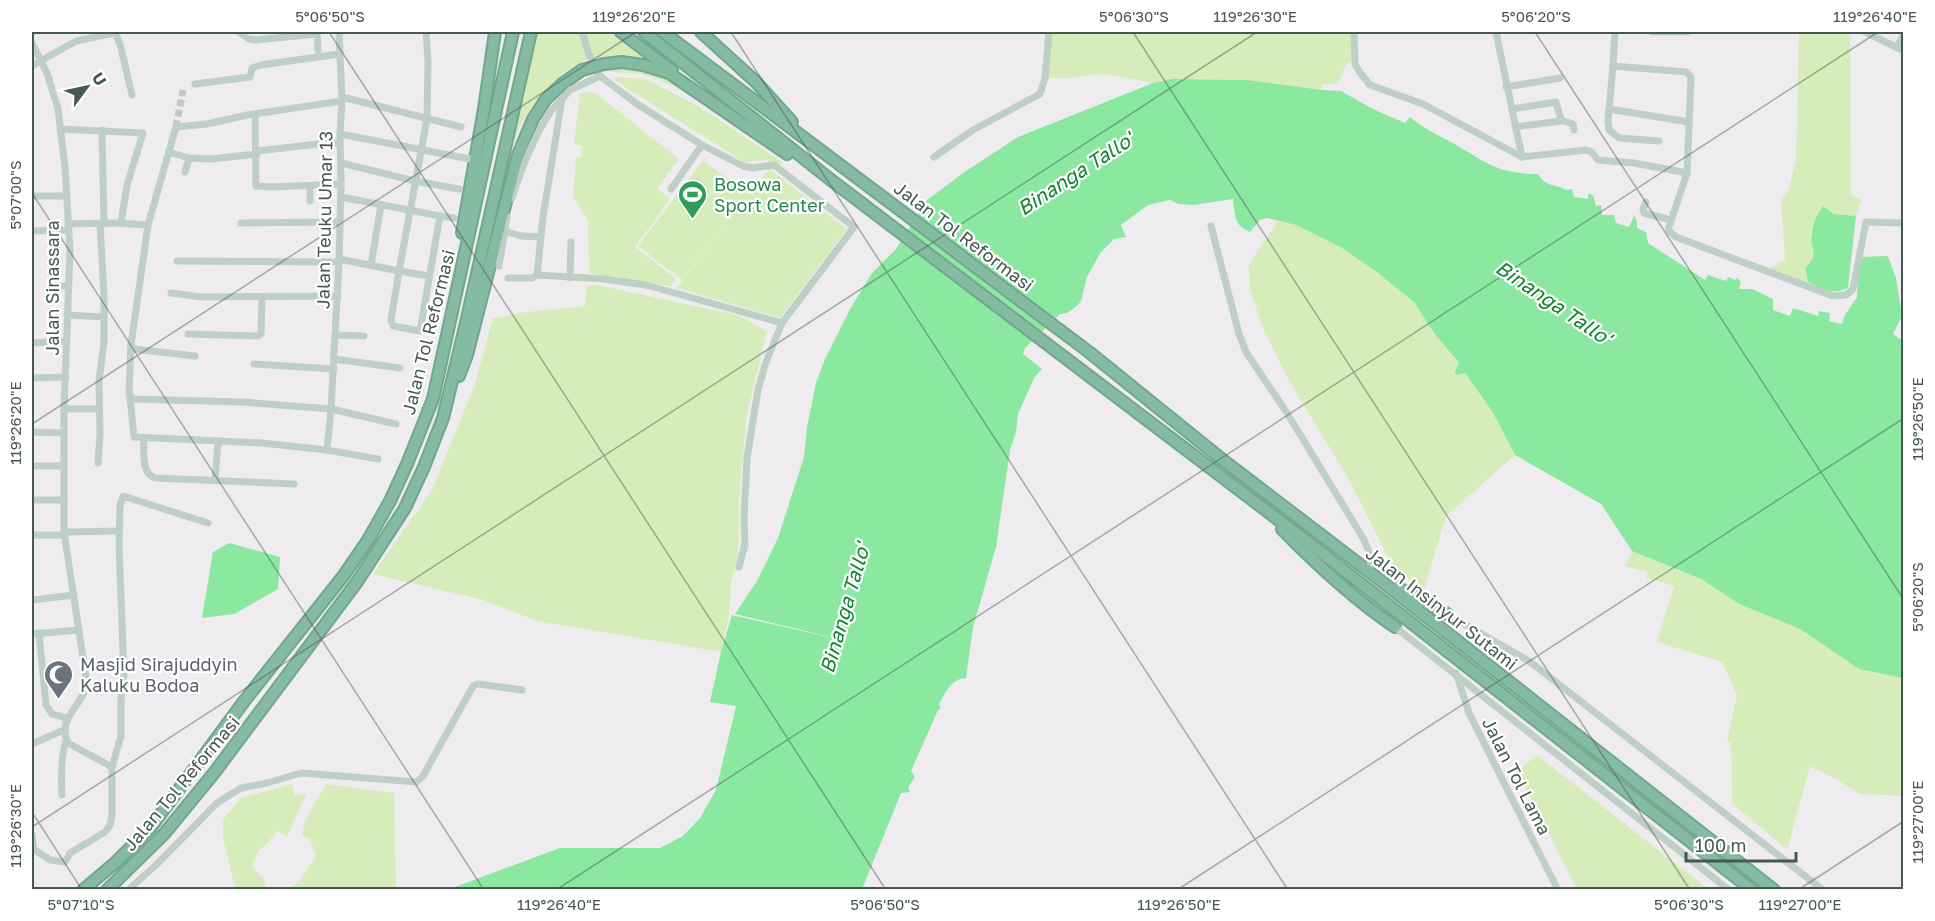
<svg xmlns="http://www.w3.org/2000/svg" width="1935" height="921" viewBox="0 0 1935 921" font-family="'Golos Text',sans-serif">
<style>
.green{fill:#d7ecbb}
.water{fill:#8ae8a1}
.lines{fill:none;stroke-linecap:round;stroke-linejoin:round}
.minor-tunnel{stroke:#c5c7c7;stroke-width:7;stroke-dasharray:7 3.5;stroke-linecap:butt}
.highway-casing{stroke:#71a68f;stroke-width:14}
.minor{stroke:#becfc6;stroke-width:7}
.highway{stroke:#85baa3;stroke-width:10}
.highway-bridge-casing{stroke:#71a68f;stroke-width:14;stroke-linecap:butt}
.highway-bridge{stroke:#85baa3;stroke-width:10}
.ticks{fill:none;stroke:#465950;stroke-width:1.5;stroke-opacity:0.45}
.labels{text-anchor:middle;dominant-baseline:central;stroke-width:4.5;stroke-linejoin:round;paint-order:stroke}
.leisure-label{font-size:18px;fill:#27864d;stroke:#fff;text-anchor:start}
.street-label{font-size:18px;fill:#465950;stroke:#fff}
.worship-label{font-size:18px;fill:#5b616d;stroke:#fff;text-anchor:start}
.water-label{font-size:20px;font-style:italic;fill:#11842e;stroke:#fff}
.neatline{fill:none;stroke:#465950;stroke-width:2}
.ticks-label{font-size:15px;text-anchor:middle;fill:#465950}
</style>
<rect width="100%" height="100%" fill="#efecef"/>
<g class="green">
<path d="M538,32H614L653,64C634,59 617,56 598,58C570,60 535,97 523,121C511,145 506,174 498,200Z"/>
<polygon points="1045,32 1351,32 1351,62 1347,63 1338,84 1323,84 1322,90 1247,80 1172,79 1153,83 1103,74 1068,78 1042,78"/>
<path d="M1799,32H1847L1850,33L1851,195L1861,200L1856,216L1834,214L1823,206C1817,214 1810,228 1811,238C1813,253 1818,256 1805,268L1808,285L1770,269L1785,259L1781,200L1788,192L1796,160Z"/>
<path d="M636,66L675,80L698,96L697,99C680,90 664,80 644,75C631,71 613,76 602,67Z"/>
<polygon points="616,77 646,79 698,106 782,162 780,166 766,160 744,162 614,80"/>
<polygon points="594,92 679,159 657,188 670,199 635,247 675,278 671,286 589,273 588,220 573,197 576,157 581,157 582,146 574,144 580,93"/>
<polygon points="703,160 748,194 753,190 769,169 847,229 780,318 677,288 733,213 682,280 638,246"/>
<polygon points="1278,221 1296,225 1342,248 1378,273 1414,302 1434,333 1459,364 1492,411 1515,455 1446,516 1424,589 1403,575 1390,561 1348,478 1287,377 1262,326 1250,289 1249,264"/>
<polygon points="597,285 737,315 767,331 747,413 739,498 738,557 731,582 729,616 721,652 537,621 483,600 373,574 432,490 474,387 493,318 527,312 585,306 587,286"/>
<polygon points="1632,551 1701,579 1739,604 1800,629 1859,669 1903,678 1903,796 1860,794 1838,780 1810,766 1787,850 1732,803 1731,743 1727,741 1737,695 1722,662 1657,642 1674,586 1647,578 1647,572 1625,566"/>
<polygon points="1537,755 1708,889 1577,889 1517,771"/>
<polygon points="292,784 294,795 306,794 287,837 278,831 258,852 252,866 263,878 267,889 235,889 223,836 223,820 240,798"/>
<polygon points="326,784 394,793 396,889 289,889 300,880 316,856 310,839 302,836 305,820"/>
</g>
<g class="water">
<path d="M1172,79L1247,80L1322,90L1341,91L1373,109L1405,123L1410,117C1423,128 1436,134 1451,142C1485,161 1495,174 1538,174C1547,188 1554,183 1566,190L1572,189L1574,197L1588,199V194L1593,195L1596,206L1601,205L1602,215H1614L1616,223L1629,227L1634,216L1637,221V228L1646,232L1648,243L1705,280L1708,275L1726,281L1728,277L1735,280L1737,278L1741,282L1739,289H1752L1773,299V310L1790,316L1793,308L1818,316L1819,311L1830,313L1829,321L1842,324L1845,315L1857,297L1858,276L1862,257L1888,256L1896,278L1902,316L1893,334L1904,342L1903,678L1859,669L1800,629L1739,604L1701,579L1632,551L1601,504L1515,455L1492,411L1465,373L1456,375L1455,371L1459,363L1434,333L1414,302L1378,273L1342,248L1296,225L1267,218L1260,220L1250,232C1234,226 1235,214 1233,199L1194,205L1179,204L1170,200L1148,205L1121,225L1126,237L1114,239L1101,252L1087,277L1081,301L1077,306L1067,313L1060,314L1025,348L1023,354L1042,369L1034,378L1018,414L1016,432L1010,450L1007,471L996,547L973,627L966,678C952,678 945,693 939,704L941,708L938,710L911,771L915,777L908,787L910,792L901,793L862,889L447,890L560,848H660L683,836L700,818L716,790L736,706L710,702L721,652L732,615L864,645L735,614L757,581L778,538L804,457L807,427L816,383L825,359L850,309L872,273L896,249L926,201L963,173L1018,137L1153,83Z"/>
<path d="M1823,206L1834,214L1856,216L1848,288C1830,296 1824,289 1808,282L1805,268C1822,251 1808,250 1812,233C1813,223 1817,214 1823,206Z"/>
<polygon points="229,543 280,557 278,589 234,614 202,618 213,552"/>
</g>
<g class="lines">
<polyline class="minor-tunnel" points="176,127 183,90"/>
<defs>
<g id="highway">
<polyline points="621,32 672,71"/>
<polyline points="644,32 831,180 1313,546 1752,890"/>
<polyline points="663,32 1089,352 1219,457 1376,577 1774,890"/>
<polyline points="701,32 756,82 792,122"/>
<polyline points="604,64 622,62 643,65 669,73 787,154"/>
<polyline points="462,233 484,109 495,32"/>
<polyline points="459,376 467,355 518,155 533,119 546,99 562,84 582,70"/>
<path d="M1282,529C1317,565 1354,599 1395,627"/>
<polyline points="1397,587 1447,614"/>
<polyline points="83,890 116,862 151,827 245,700 344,575 368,540 390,501 407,464 433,399 513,32"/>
<polyline points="107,890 164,834 214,773 357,582 405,508 424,467 443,418 466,323 531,32"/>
</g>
</defs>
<use href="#highway" class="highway-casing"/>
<g class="minor">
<polyline points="239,32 249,39 255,40 317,34"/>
<polyline points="317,32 318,50"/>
<polyline points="339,32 342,101 340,134 341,184 339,262 331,409 396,424"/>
<polyline points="582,32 590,57 600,76 637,104 702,145 743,166 752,168 774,165 854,227 782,323 766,362 758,390 747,458 744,518 745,544 739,567"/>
<polyline points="1354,32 1355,64 1359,71 1370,85 1423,104 1522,157"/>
<polyline points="1496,32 1522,157 1586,150 1592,152 1598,160 1634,163 1687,173"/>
<polyline points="1615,32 1613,66 1686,72 1691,77 1687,173 1669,227 1669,231 1676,237 1833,296 1846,295 1853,289 1866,222 1904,223"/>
<polyline points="1653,32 1688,32"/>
<polyline points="1865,32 1904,51"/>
<path d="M32,43L47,73L58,109L65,167L70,251L64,409V532L87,684C83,705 56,719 68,743L112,767"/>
<polyline points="1897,47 1904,34"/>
<polyline points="32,66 76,41 115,33 120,44 132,95"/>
<polyline points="1613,66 1608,121 1609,130 1619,138 1659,141"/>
<polyline points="195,84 250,77 252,68 261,65 339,54"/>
<polyline points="1506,87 1560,78"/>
<polyline points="342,97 461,127"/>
<polyline points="1512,109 1556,102 1561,120 1573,124 1574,130"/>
<polyline points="1609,109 1689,122"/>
<polyline points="255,115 256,186 271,187 341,184"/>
<polyline points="1515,127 1561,121"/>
<polyline points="60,129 143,133 127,185 121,223"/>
<polyline points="102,130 104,224"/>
<polyline points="340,134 470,159"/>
<polyline points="257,151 318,144 340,143"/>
<polyline points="169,152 189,158 185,172"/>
<polyline points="934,157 973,130 1040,94 1045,78 1049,32"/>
<polyline points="189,158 211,159 257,154"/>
<polyline points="341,163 415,181 459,189"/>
<polyline points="310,186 310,201"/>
<polyline points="671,189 702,145"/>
<polyline points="32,196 66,196"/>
<polyline points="341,197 440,216 420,331 393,326 391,320 399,271 429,276"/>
<path d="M512,198C520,172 542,115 562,99"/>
<polyline points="1646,202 1643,209 1644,213 1671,220"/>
<polyline points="440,216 454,218"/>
<polyline points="241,223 340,222"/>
<polyline points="68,224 113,223 148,225"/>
<polyline points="1211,226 1239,334 1246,352 1287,413 1363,538 1368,549 1371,564 1367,570"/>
<polyline points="32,231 68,230"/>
<polyline points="504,231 521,236 540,237"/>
<polyline points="339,259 399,271 427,119 428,61 426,32"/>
<polyline points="177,261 339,262"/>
<polyline points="371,265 381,205"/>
<polyline points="499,266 507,217"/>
<polyline points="537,275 543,217 562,99 570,90 600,76"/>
<polyline points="508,278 532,278 537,275 604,279 646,285 782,323"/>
<polyline points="570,278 571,242"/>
<polyline points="51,286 69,286"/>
<polyline points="171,293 202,297 338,296"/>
<polyline points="67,315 104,317"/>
<polyline points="188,334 258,336 261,334 262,297"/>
<polyline points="335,335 364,336"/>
<polyline points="32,343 66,341"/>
<polyline points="131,344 129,393 132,399 242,402 331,409 327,450 378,459"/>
<polyline points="195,356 134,349 131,345 148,225 176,127 207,124 247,115 342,101"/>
<polyline points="334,359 400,368"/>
<polyline points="254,364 334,369"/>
<polyline points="32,378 66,377"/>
<polyline points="130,397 134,437 262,443 327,450"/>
<polyline points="64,409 99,409"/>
<polyline points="32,432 64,433"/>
<path d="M144,439C144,452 141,473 155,478L294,484"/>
<polyline points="98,463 100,435 99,382 104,341 104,295 100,224"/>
<polyline points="32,466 63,466"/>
<polyline points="215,480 218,441"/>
<polyline points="32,500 64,500"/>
<polyline points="64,532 119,531"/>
<polyline points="32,535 64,535"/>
<polyline points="32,600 74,595"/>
<polyline points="1447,614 1529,661 1823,890"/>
<polyline points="1395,627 1729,890"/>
<polyline points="39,633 46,705 52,714 67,718"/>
<polyline points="32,634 79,630"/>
<polyline points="1456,673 1469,713 1558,890"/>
<polyline points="32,744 66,729"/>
<path d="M62,795C61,781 61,754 66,741"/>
<polyline points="32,835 34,850"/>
<polyline points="32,848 50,860 65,862 70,853 105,832 110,825 112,816 112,767 121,736 121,699 124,676 119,545 120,506 123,496 208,523"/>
<polyline points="128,890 156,865 217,803 241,788 267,783 301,773 417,782 423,776 473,686 478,684 522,690"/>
</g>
<use href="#highway" class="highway"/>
<defs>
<polyline id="highway-bridge" points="582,70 604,64"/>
</defs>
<use href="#highway-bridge" class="highway-bridge-casing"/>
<use href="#highway-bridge" class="highway-bridge"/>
</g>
<path class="ticks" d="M329,32L886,890M731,32L1288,890M1133,32L1690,890M1535,32L1904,600M32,193L484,890M32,424L636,32M32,812L82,890M32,827L1257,32M556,890L1878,32M1177,890L1904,418M1798,890L1904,821"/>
<defs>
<symbol id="stadium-pin" viewBox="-11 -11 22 30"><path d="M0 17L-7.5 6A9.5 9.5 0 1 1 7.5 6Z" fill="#2e9e5b" stroke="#fff"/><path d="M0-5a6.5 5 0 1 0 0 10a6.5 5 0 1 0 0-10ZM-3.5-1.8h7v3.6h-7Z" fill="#fff"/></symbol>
<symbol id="mosque-pin" viewBox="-11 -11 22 30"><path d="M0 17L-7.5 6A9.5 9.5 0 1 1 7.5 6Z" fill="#6b7280" stroke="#fff"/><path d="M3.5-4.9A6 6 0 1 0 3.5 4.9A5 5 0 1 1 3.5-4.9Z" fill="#fff"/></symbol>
</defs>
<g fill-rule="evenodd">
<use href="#stadium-pin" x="676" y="178" width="33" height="45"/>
<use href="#mosque-pin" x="42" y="658" width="33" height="45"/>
</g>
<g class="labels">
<g class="leisure-label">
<text x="714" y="184">Bosowa<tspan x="714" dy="21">Sport Center</tspan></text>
</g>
<g class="street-label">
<text transform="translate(324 220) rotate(-89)">Jalan Teuku Umar 13</text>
<text transform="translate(964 236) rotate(37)">Jalan Tol Reformasi</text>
<text transform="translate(52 288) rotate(-90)">Jalan Sinassara</text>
<text transform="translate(428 332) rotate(-76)">Jalan Tol Reformasi</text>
<text transform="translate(1442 608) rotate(38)">Jalan Insinyur Sutami</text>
<text transform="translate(1517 776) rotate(63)">Jalan Tol Lama</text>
<text transform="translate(181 783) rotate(-50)">Jalan Tol Reformasi</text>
</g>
<g class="worship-label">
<text x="80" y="664">Masjid Sirajuddyin<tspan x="80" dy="21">Kaluku Bodoa</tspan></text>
</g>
<g class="water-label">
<text transform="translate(1075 173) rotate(-33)">Binanga Tallo'</text>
<text transform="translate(1554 302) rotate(34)">Binanga Tallo'</text>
<text transform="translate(844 608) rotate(-74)">Binanga Tallo'</text>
</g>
</g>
<rect width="1935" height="921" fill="none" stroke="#ffffff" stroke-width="66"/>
<g transform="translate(87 87) rotate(57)" stroke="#ffffff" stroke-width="4.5" paint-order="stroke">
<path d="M0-4.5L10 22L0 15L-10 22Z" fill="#465950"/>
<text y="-9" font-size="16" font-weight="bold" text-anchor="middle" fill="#465950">U</text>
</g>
<path d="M1686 852v9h110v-9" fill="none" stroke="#465950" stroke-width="3"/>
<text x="1695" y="852" font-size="18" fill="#465950" stroke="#ffffff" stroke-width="4.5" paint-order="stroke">100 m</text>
<rect x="33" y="33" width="1869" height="855" class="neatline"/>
<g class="ticks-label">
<text x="330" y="22">5°06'50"S</text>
<text x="634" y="22">119°26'20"E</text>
<text x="1134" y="22">5°06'30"S</text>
<text x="1255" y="22">119°26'30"E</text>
<text x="1536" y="22">5°06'20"S</text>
<text x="1875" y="22">119°26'40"E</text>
<text transform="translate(16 195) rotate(-90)" y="5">5°07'00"S</text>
<text transform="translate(1918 419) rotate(-90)" y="5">119°26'50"E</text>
<text transform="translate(16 423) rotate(-90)" y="5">119°26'20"E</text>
<text transform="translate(1918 597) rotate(-90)" y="5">5°06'20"S</text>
<text transform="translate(1918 822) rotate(-90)" y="5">119°27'00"E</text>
<text transform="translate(16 826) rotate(-90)" y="5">119°26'30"E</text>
<text x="81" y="910">5°07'10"S</text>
<text x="559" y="910">119°26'40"E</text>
<text x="885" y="910">5°06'50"S</text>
<text x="1179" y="910">119°26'50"E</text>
<text x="1689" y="910">5°06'30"S</text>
<text x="1800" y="910">119°27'00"E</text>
</g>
</svg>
